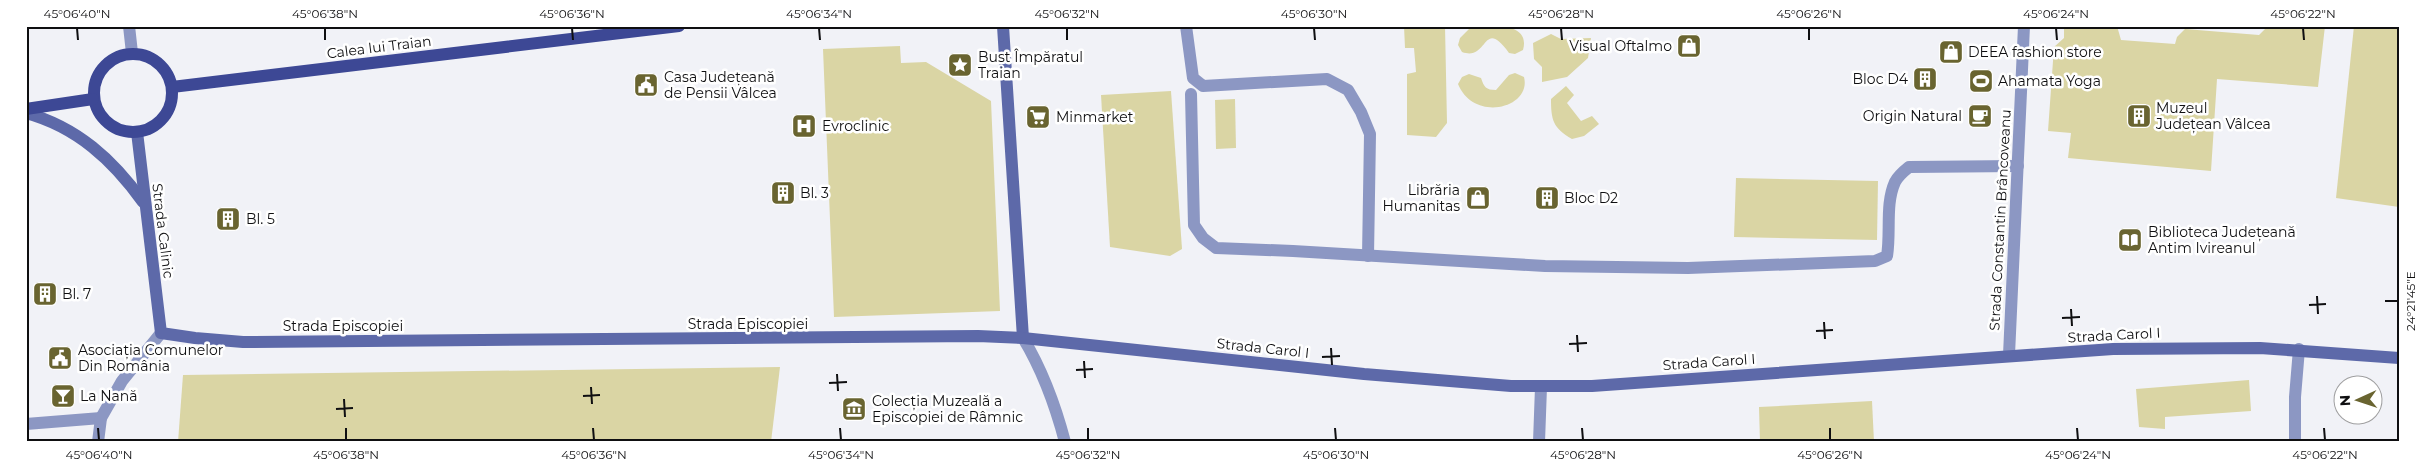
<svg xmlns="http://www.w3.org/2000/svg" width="2425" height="468" viewBox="0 0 2425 468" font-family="Montserrat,sans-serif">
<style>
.green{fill:#dad5a4}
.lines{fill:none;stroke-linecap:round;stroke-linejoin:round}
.street{stroke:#8c97c3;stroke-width:12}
.secondary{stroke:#5d69a9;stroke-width:12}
.primary{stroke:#3d4895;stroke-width:12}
.ticks{fill:none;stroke:#0f0f11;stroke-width:2}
.labels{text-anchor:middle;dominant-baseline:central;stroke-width:5;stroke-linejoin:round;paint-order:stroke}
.poi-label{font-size:14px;fill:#0f0f11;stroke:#fff;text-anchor:start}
.street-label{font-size:14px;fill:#0f0f11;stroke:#fff}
.neatline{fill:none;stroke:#0f0f11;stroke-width:2}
.ticks-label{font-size:12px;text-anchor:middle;fill:#0f0f11}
</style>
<rect width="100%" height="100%" fill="#f1f2f7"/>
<g class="green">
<polygon points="1404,26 1445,26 1447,123 1436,137 1407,135 1407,74 1416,72 1414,48 1405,48"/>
<path d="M1472,26C1490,26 1531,21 1523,50L1515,54L1509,53C1482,16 1489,62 1462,52L1458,45L1460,38Z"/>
<polygon points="2064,26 2117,26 2121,40 2175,44 2177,37 2185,29 2259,35 2268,26 2325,26 2318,87 2217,79 2211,171 2068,158 2071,133 2048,131 2054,47 2064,38"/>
<polygon points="2354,26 2399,26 2399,207 2336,198"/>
<polygon points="1551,34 1561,39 1591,38 1588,58 1567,77 1542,82 1542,67 1534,59 1533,43"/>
<polygon points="900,46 901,63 926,62 991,101 1000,311 834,317 823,49"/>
<path d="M1515,73L1524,77C1532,108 1474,123 1458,84L1462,77L1469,74L1481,78C1484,87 1486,90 1496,90L1509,75Z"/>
<path d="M1566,86L1574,95L1567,103L1581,121L1592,116L1599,124L1584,136L1572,139C1553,128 1551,120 1551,99Z"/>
<polygon points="1171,91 1182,249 1170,256 1110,247 1101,95"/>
<polygon points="1235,99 1236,148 1216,149 1215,100"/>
<polygon points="1736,178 1878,181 1877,240 1734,237"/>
<polygon points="780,367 771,442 178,442 183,375"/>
<polygon points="2249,380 2251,411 2165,417 2165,429 2139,427 2136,389"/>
<polygon points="1872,401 1874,442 1760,442 1759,407"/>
</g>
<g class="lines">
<g class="street">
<polyline points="129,26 132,53"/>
<polyline points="1186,26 1193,78 1203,86 1327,79 1348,90 1361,112 1370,134 1368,256"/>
<path d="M1191,94L1194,225L1203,238L1216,248L1293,251L1545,266L1688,268L1875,261L1887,256C1891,232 1885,204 1895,182C1898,176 1904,171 1909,167L2018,166"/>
<path d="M1023,338C1043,371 1055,404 1065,442"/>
<polyline points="2009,355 2024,26"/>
<polyline points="26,424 101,418"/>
<polyline points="98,442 101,418 122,381 161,333"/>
<polyline points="1539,442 1541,387"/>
<polyline points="2295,442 2295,397 2299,349"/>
</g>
<g class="secondary">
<polyline points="1003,26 1023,338"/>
<path d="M26,113C77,127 113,160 143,202"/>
<polyline points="137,132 161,333 195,338 243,342 978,336 1023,338 1364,374 1511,386 1592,386 2113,349 2260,348 2399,358"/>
</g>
<g class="primary">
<circle cx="133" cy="93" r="39"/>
<polyline points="172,87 679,26"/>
<polyline points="26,109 93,99"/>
</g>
</g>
<path class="ticks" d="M77,28L78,40M325,28V40M572,28L573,40M819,28L820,40M1067,28V40M1314,28L1315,40M1561,28L1562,40M1809,28V40M2056,28L2057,40M2303,28L2304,40M2317,296L2318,314M2385,301H2398M2309,305L2326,304M2071,309L2072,326M2062,318L2080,317M1824,322L1825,339M1816,331L1833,330M1577,335L1578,352M1569,344L1587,343M1331,348L1332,365M1322,357L1340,356M1084,361L1085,378M1076,370L1093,369M837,374L838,391M829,383L847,382M591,387L592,404M583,396L600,395M344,399L345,417M336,409L353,408M98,428L99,440M346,428V440M593,428L594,440M840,428L841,440M1088,428V440M1335,428L1336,440M1582,428L1583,440M1830,428V440M2077,428L2078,440M2324,428L2325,440"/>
<defs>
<symbol id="shop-square" viewBox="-11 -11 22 22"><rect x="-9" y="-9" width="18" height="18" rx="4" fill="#696430" stroke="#fff"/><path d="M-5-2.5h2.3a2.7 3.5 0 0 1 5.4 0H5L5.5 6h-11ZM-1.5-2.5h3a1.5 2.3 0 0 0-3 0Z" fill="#fff"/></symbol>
<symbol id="sight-square" viewBox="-11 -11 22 22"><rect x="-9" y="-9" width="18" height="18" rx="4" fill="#696430" stroke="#fff"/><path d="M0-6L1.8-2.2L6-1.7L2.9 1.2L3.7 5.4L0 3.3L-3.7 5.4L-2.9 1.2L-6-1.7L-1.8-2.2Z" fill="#fff"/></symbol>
<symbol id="building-square" viewBox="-11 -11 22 22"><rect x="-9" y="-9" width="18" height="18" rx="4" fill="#696430" stroke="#fff"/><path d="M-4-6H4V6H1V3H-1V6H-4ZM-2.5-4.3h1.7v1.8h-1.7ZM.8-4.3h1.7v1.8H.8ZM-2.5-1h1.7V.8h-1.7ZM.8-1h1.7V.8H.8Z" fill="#fff"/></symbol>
<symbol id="stadium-square" viewBox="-11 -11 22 22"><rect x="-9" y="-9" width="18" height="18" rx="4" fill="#696430" stroke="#fff"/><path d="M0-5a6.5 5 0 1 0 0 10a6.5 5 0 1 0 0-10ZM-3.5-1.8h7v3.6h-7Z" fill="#fff"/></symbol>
<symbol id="civic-square" viewBox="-11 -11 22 22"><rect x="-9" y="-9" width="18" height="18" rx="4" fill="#696430" stroke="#fff"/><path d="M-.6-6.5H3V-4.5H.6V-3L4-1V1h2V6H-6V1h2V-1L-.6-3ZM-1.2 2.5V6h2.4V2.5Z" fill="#fff"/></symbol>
<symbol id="cafe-square" viewBox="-11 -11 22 22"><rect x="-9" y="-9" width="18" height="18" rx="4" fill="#696430" stroke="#fff"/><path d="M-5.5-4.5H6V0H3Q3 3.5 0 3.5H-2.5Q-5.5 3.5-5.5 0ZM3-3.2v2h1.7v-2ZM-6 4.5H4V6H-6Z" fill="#fff"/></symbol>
<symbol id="supermarket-square" viewBox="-11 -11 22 22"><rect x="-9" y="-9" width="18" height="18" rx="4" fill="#696430" stroke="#fff"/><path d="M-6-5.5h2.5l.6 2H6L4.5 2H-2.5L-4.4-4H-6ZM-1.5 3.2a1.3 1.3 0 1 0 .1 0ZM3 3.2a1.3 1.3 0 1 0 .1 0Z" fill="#fff"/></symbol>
<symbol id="hospital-square" viewBox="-11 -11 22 22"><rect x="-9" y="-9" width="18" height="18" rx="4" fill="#696430" stroke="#fff"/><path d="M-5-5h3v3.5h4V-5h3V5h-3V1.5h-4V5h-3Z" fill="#fff"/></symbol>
<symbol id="library-square" viewBox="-11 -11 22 22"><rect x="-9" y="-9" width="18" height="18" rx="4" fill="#696430" stroke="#fff"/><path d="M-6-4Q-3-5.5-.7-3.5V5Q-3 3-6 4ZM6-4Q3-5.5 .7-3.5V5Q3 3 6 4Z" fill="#fff"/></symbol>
<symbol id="bar-square" viewBox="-11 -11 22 22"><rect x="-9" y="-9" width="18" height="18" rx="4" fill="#696430" stroke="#fff"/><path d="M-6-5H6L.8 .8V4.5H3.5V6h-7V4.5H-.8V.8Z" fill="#fff"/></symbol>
<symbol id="museum-square" viewBox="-11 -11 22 22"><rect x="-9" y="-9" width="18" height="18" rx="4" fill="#696430" stroke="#fff"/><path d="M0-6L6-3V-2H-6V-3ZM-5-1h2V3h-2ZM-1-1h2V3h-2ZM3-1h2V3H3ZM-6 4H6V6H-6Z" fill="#fff"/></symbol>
</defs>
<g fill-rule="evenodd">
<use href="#shop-square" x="1675" y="32" width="28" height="28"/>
<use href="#shop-square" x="1937" y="38" width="28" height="28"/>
<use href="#sight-square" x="946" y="51" width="28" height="28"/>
<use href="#building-square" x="1911" y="65" width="28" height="28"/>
<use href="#stadium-square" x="1967" y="67" width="28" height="28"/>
<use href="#civic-square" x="632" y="71" width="28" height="28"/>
<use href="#cafe-square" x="1966" y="102" width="28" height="28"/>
<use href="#building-square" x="2125" y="102" width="28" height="28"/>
<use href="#supermarket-square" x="1024" y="103" width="28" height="28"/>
<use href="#hospital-square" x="790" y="112" width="28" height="28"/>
<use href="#building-square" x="769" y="179" width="28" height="28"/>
<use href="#shop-square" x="1464" y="184" width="28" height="28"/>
<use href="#building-square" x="1533" y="184" width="28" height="28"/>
<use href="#building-square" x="214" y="205" width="28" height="28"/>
<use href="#library-square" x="2116" y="226" width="28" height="28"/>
<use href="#building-square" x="31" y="280" width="28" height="28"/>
<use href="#civic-square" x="46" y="344" width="28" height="28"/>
<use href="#bar-square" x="49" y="382" width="28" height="28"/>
<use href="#museum-square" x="840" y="395" width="28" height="28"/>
</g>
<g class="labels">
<g class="poi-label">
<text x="1672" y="46" text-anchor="end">Visual Oftalmo</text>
<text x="1968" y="52">DEEA fashion store</text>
<text x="978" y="57">Bust Împăratul<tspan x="978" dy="16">Traian</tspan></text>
<text x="664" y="77">Casa Județeană<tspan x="664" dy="16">de Pensii Vâlcea</tspan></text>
<text x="1908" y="79" text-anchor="end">Bloc D4</text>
<text x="1998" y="81">Ahamata Yoga</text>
<text x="2156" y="108">Muzeul<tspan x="2156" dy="16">Județean Vâlcea</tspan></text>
<text x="1962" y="116" text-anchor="end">Origin Natural</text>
<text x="1056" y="117">Minmarket</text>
<text x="822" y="126">Evroclinic</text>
<text x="1460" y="190" text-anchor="end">Librăria<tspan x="1460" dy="16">Humanitas</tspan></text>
<text x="800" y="193">Bl. 3</text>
<text x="1564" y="198">Bloc D2</text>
<text x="246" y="219">Bl. 5</text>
<text x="2148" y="232">Biblioteca Județeană<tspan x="2148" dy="16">Antim Ivireanul</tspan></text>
<text x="62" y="294">Bl. 7</text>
<text x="78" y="350">Asociația Comunelor<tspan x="78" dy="16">Din România</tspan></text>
<text x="80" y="396">La Nană</text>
<text x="872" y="401">Colecția Muzeală a<tspan x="872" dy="16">Episcopiei de Râmnic</tspan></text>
</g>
<g class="street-label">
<text transform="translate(379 47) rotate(-7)">Calea lui Traian</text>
<text transform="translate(2000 220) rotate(-87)">Strada Constantin Brâncoveanu</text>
<text transform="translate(163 231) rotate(83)">Strada Calinic</text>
<text x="748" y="324">Strada Episcopiei</text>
<text x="343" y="326">Strada Episcopiei</text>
<text transform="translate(2114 335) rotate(-3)">Strada Carol I</text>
<text transform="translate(1263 348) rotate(6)">Strada Carol I</text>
<text transform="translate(1709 362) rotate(-4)">Strada Carol I</text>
</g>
</g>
<rect width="2425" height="468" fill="none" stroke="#ffffff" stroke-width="55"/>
<g transform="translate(2358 400) rotate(267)"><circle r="24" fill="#ffffff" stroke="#9f9fa0"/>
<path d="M0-4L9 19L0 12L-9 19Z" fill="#696430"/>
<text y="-8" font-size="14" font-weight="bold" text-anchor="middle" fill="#0f0f11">N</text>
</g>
<rect x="28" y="28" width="2370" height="412" class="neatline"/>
<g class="ticks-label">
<text x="77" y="18">45°06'40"N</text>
<text x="325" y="18">45°06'38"N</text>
<text x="572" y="18">45°06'36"N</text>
<text x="819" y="18">45°06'34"N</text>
<text x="1067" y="18">45°06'32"N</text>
<text x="1314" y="18">45°06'30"N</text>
<text x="1561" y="18">45°06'28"N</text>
<text x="1809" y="18">45°06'26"N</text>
<text x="2056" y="18">45°06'24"N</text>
<text x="2303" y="18">45°06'22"N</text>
<text transform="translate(2411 301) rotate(-90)" y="4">24°21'45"E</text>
<text x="99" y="459">45°06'40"N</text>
<text x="346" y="459">45°06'38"N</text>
<text x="594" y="459">45°06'36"N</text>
<text x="841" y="459">45°06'34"N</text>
<text x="1088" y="459">45°06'32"N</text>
<text x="1336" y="459">45°06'30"N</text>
<text x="1583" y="459">45°06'28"N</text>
<text x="1830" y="459">45°06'26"N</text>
<text x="2078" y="459">45°06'24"N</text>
<text x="2325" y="459">45°06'22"N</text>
</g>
</svg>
